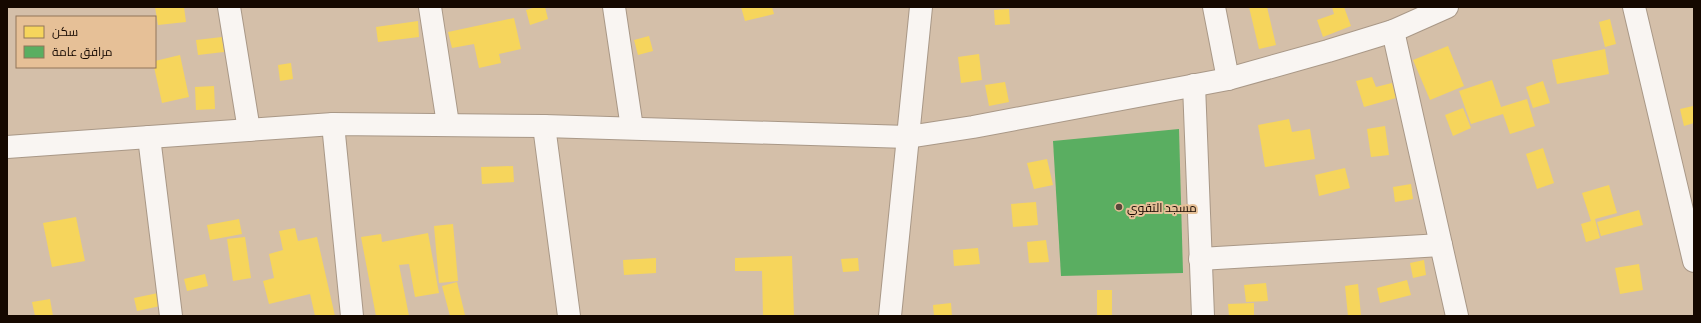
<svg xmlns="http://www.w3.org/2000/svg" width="1701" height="323" viewBox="0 0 1701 323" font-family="'Exo 2',Cairo,sans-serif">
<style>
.homes{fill:#f6d55c}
.public{fill:#5aae61}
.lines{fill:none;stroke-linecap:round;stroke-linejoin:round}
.minor-casing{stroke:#a99887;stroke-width:24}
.minor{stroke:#f9f5f2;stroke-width:22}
.poi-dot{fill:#58483b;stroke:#e6c097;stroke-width:1.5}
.labels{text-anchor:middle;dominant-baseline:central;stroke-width:4;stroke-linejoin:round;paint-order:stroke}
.poi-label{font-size:12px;fill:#150800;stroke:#e6c097;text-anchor:start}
</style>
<rect width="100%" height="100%" fill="#d4bfa9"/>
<g class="homes">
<polygon points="155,7 184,7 186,22 158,25"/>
<polygon points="536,7 545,7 548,19 530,25 526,10"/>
<polygon points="741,7 772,7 774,14 745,21"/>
<polygon points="1249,7 1267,7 1276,45 1259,49"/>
<polygon points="1332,7 1344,7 1351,26 1323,37 1317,20 1334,14"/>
<polygon points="1009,9 1010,24 995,25 994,10"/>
<polygon points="514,18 521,49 499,54 501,63 479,68 474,44 452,48 448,32"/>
<polygon points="1610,19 1616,44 1605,47 1599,22"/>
<polygon points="418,21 419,37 378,42 376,27"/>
<polygon points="649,36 653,51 638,55 634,40"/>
<polygon points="222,37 224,52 198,55 196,40"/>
<polygon points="1448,46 1464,86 1430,100 1413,60"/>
<polygon points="1605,49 1609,74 1557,84 1552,60"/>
<polygon points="979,54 982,80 961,83 958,57"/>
<polygon points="180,55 189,97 162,103 154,67 155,61"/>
<polygon points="291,63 293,79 280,81 278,65"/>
<polygon points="1372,77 1376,87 1392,83 1396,98 1364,107 1356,81"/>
<polygon points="1492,80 1501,107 1527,99 1535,126 1510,134 1503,114 1471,124 1459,91"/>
<polygon points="1543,81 1550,103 1533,108 1526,87"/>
<polygon points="1005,82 1009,102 989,106 985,85"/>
<polygon points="214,86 215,109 196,110 195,87"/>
<polygon points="1693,106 1694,123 1684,126 1680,109"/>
<polygon points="1463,108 1471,128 1453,136 1445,115"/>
<polygon points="1289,119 1292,132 1310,129 1315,159 1265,167 1258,125"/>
<polygon points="1385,126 1389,155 1371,157 1367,129"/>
<polygon points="1543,148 1554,183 1537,189 1526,154"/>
<polygon points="1047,159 1053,185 1034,189 1027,163"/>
<polygon points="513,166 514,182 482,184 481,167"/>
<polygon points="1345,168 1350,188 1319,196 1315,175"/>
<polygon points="1411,184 1413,199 1395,202 1393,187"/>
<polygon points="1609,185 1617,213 1595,219 1600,238 1586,242 1581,224 1591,221 1582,193"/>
<polygon points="1036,202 1038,225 1013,227 1011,204"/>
<polygon points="1639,210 1643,225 1601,236 1597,222"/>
<polygon points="76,217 85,261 52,267 43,223"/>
<polygon points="239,219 242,234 210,240 207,225"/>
<polygon points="453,224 458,281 439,283 434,226"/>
<polygon points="295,228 298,241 317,237 335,316 315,316 310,294 269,304 263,281 274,278 269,254 283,250 279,231"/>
<polygon points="428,233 439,293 415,297 409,264 399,265 409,316 376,316 361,237 381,234 382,242"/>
<polygon points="245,237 251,278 233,281 227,239"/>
<polygon points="1046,240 1049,262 1029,263 1027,242"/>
<polygon points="978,248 980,264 954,266 953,250"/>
<polygon points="792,256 794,316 763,316 762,271 735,271 735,258"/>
<polygon points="656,258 656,273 624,275 623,260"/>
<polygon points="858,258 859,271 843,272 841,259"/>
<polygon points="1424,260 1426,275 1413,278 1410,263"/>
<polygon points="1639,264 1643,290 1620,294 1615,268"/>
<polygon points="205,274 208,286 187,291 184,279"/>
<polygon points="1407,280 1411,295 1380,303 1377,288"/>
<polygon points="457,282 465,315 450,316 442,286"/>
<polygon points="1266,283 1268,301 1246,302 1244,285"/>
<polygon points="1358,284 1361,316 1348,316 1345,286"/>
<rect x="1097" y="290" width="15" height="26"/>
<polygon points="158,293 160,306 137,311 134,298"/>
<polygon points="50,299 53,316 35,316 32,302"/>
<polygon points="951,303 952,316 934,316 933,305"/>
<polygon points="1254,303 1254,316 1229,316 1228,304"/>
</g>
<polygon class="public" points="1179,129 1183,273 1061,276 1053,141"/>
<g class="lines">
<defs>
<g id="minor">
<polyline points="229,7 249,130"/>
<polyline points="430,7 448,124"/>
<polyline points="614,7 632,128"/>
<polyline points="1214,7 1228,79"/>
<polyline points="1634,7 1694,261"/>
<polyline points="1393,31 1457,316"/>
<polyline points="1194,85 1203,316"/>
<polyline points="333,124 352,316"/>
<polyline points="544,126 569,316"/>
<polyline points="149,137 171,316"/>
<polyline points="7,147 333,124 544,126 908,137 973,127 1228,79 1328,51 1393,31 1447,7"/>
<polyline points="1200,259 1441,245"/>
<polyline points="890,316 921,7"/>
</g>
</defs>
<use href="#minor" class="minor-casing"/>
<use href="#minor" class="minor"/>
</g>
<circle class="poi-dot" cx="1119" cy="207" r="4"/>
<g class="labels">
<g class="poi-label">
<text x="1127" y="207">مسجد التقوي</text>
</g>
</g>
<rect width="1701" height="323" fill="none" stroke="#150800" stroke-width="16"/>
<rect x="16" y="16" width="140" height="52" fill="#e6c097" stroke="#92765b"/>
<rect x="24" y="26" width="20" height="12" fill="#f6d55c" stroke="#92765b"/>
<text x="52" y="36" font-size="12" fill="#150800">سكن</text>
<rect x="24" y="46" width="20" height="12" fill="#5aae61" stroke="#92765b"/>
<text x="52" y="56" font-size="12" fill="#150800">مرافق عامة</text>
</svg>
